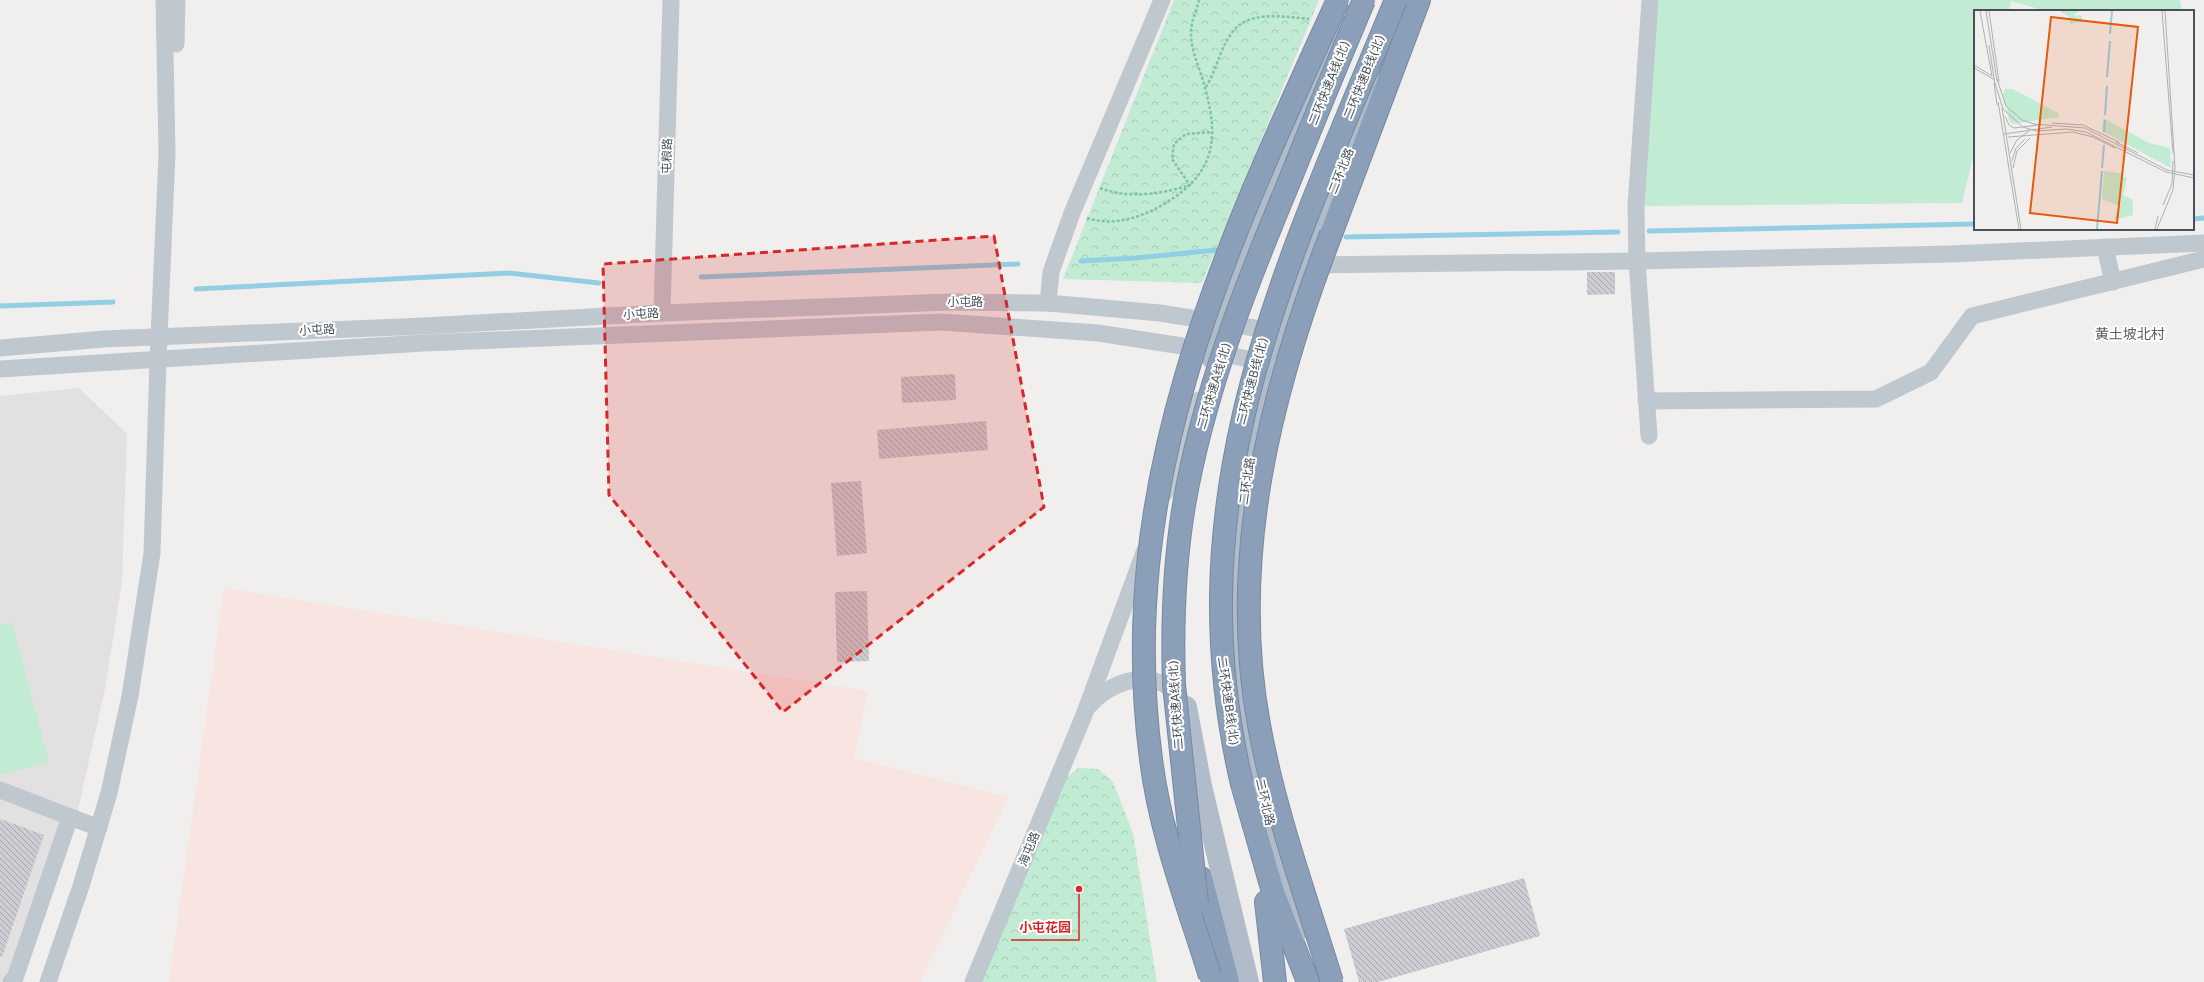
<svg xmlns="http://www.w3.org/2000/svg" width="2204" height="982" viewBox="0 0 2204 982" font-family="'DejaVu Sans','Noto Sans SC',sans-serif">
<style>
.education{fill:#e2e0e0}
.medical{fill:#f8e4e1}
.green{fill:#c1ebd3}
.park{fill:url(#park-crowns)}
.lines{fill:none;stroke-linecap:round;stroke-linejoin:round}
.stream{stroke:#92cee4;stroke-width:5}
.building{fill:url(#building-back-hatch)}
.highway-casing{stroke:#768aa4;stroke-width:24}
.path{stroke:#7cc5a5;stroke-width:2.5;stroke-dasharray:3 2;stroke-linecap:butt}
.minor{stroke:#c0c8cf;stroke-width:17}
.major{stroke:#b1bccb;stroke-width:22}
.highway{stroke:#8b9fb9;stroke-width:22}
.highway-bridge-casing{stroke:#768aa4;stroke-width:24;stroke-linecap:butt}
.highway-bridge{stroke:#8b9fb9;stroke-width:22}
.marked{fill:#d62828;fill-opacity:0.2;stroke:#d62828;stroke-width:3;stroke-dasharray:8 5;stroke-linejoin:round}
.labels{text-anchor:middle;dominant-baseline:central;stroke-width:4;stroke-linejoin:round;paint-order:stroke}
.street-label{font-size:12px;fill:#48515a;stroke:#fff}
.quarter-label{font-size:14px;fill:#5c5e63;stroke:#fff}
.inset-river{fill:none;stroke:#92cee4;stroke-width:2}
.inset-road{fill:none;stroke:#adb0b3;stroke-width:1}
.view{fill:#e8590c;fill-opacity:0.15;stroke:#e8590c;stroke-width:2}
.inset-edge{fill:none;stroke:#48515a;stroke-width:2}
.leader{fill:none;stroke:#d62828;stroke-width:1.5}
.callout-dot{fill:#d62828;stroke:#fff;stroke-width:1.5}
.callout-label{font-size:13px;text-anchor:middle;font-weight:bold;fill:#d62828;stroke:#fff;stroke-width:4;stroke-linejoin:round;paint-order:stroke}
</style>
<defs>
<pattern id="park-crowns" width="20" height="18" patternUnits="userSpaceOnUse"><rect width="20" height="18" fill="#c1ebd3"/><path d="M2 6a3 3 0 1 1 6 0M12 15a3 3 0 1 1 6 0" fill="none" stroke="#a7cbb7"/></pattern>
<pattern id="building-back-hatch" width="6" height="6" patternUnits="userSpaceOnUse"><rect width="6" height="6" fill="#cccdd3"/><path d="M-1 5l2 2M0 0l6 6M5-1l2 2" fill="none" stroke="#a8a9ae"/></pattern>
</defs>
<rect width="100%" height="100%" fill="#f1efee"/>
<polygon class="education" points="79,388 127,434 122,582 105,689 76,819 20,982 0,982 0,396"/>
<polygon class="medical" points="224,588 868,691 854,758 1008,797 920,982 169,982"/>
<g class="green">
<polygon points="1654,0 2180,0 2182,11 2046,11 2011,1 2009,11 1975,11 1975,149 1962,203 1644,206"/>
<polygon points="12,622 49,762 0,775 0,625"/>
</g>
<g class="park">
<polygon points="1174,0 1319,0 1202,283 1063,279"/>
<polygon points="1078,768 1098,769 1113,782 1133,833 1157,982 979,982 1063,780"/>
</g>
<g class="lines">
<g class="stream">
<polyline points="2193,219 2204,218"/>
<polyline points="1649,231 1975,224"/>
<polyline points="1346,237 1618,232"/>
<polyline points="1081,261 1136,258 1216,250"/>
<polyline points="701,277 1018,264"/>
<polyline points="196,289 509,273 599,283"/>
<polyline points="0,306 113,302"/>
</g>
</g>
<g class="building">
<polygon points="1587,272 1615,272 1615,294 1587,295"/>
<polygon points="955,374 956,400 902,403 901,377"/>
<polygon points="986,421 988,450 879,459 877,430"/>
<polygon points="861,481 867,553 837,556 831,483"/>
<polygon points="867,591 869,661 837,662 835,592"/>
<polygon points="0,819 44,835 2,957 0,956"/>
<polygon points="1524,878 1540,936 1378,982 1359,982 1344,929"/>
</g>
<g class="lines">
<defs>
<g id="highway">
<polyline points="1331,234 1419,0"/>
<polyline points="1242,784 1273,892 1308,982"/>
<polyline points="1201,878 1228,982"/>
<polyline points="1266,902 1275,982"/>
</g>
</defs>
<use href="#highway" class="highway-casing"/>
<g class="path">
<path d="M1206,87C1216,71 1221,47 1231,34C1247,9 1285,17 1309,19"/>
<path d="M1100,188C1127,199 1163,194 1190,185L1172,159L1174,144L1186,134L1212,132"/>
<path d="M1087,218C1112,226 1136,219 1159,207C1212,177 1221,145 1205,88C1200,67 1190,51 1191,29C1192,20 1197,9 1199,0"/>
</g>
<g class="minor">
<polyline points="176,44 177,0"/>
<polyline points="2105,247 2113,282"/>
<polyline points="1309,265 1637,261 1950,254 2204,243"/>
<polyline points="1048,303 1051,272 1072,213 1162,0"/>
<polyline points="662,313 671,0"/>
<polyline points="0,348 104,339 424,326 662,313 950,302 1048,303 1160,313 1280,332"/>
<polyline points="0,369 424,343 941,322 1098,333 1182,346 1269,363"/>
<polyline points="1646,401 1876,399 1931,372 1972,316 2204,259"/>
<polyline points="1649,436 1637,261 1636,206 1650,0"/>
<polyline points="1166,492 1199,400"/>
<path d="M1090,705C1112,679 1159,666 1181,700"/>
<polyline points="0,790 99,828"/>
<polyline points="11,982 15,978 70,817"/>
<polyline points="48,982 81,886 109,793 130,696 152,553 158,360 167,154 164,0"/>
<polyline points="973,982 1084,715 1145,550"/>
</g>
<g class="major">
<polyline points="1212,358 1248,244 1337,25"/>
<polyline points="1186,707 1201,786 1248,982"/>
<path d="M1296,932C1275,845 1248,756 1240,666C1229,543 1251,416 1291,299C1316,227 1347,157 1375,87"/>
</g>
<use href="#highway" class="highway"/>
<defs>
<g id="highway-bridge">
<path d="M1331,234C1271,390 1228,557 1259,725C1275,813 1306,897 1332,982"/>
<path d="M1242,784C1173,490 1287,264 1396,0"/>
<path d="M1197,903L1174,685C1172,625 1174,565 1184,505C1203,395 1244,290 1287,187C1312,124 1338,62 1364,0"/>
<path d="M1210,976C1188,905 1160,833 1151,759C1114,481 1226,245 1338,0"/>
</g>
</defs>
<use href="#highway-bridge" class="highway-bridge-casing"/>
<use href="#highway-bridge" class="highway-bridge"/>
</g>
<path class="marked" d="M994,236L1044,507L783,712L609,495L603,264Z"/>
<g class="labels">
<g class="street-label">
<text transform="translate(1364 77) rotate(-68)">二环快速B线(北)</text>
<text transform="translate(1329 83) rotate(-68)">二环快速A线(北)</text>
<text transform="translate(667 156) rotate(-88)">屯粮路</text>
<text transform="translate(1341 171) rotate(-68)">二环北路</text>
<text x="965" y="302">小屯路</text>
<text transform="translate(641 314) rotate(-3)">小屯路</text>
<text transform="translate(317 330) rotate(-3)">小屯路</text>
<text transform="translate(1252 381) rotate(-75)">二环快速B线(北)</text>
<text transform="translate(1214 386) rotate(-73)">二环快速A线(北)</text>
<text transform="translate(1247 481) rotate(-82)">二环北路</text>
<text transform="translate(1228 701) rotate(82)">二环快速B线(北)</text>
<text transform="translate(1176 705) rotate(-94)">二环快速A线(北)</text>
<text transform="translate(1265 802) rotate(77)">二环北路</text>
<text transform="translate(1029 849) rotate(-67)">海屯路</text>
</g>
<g class="quarter-label">
<text x="2130" y="334">黄土坡北村</text>
</g>
</g>
<g transform="translate(1974 10)">
<rect width="220" height="220" fill="#f1efee"/>
<path d="M86,1H105L99,6L107,5L109,12L96,14L95,7ZM130,161L150,164L149,167L153,168L149,185L159,190V205L140,210L145,196L128,189Z" fill="#c1ebd3"/>
<path d="M31,79H39L84,103L85,107L38,114L35,110L29,84ZM129,108L175,133L196,138L197,158L128,121Z" fill="#c1ebd3"/>
<path class="inset-river" d="M136,24L138,1M133,67L136,31M131,105L133,76M130,122L131,110M128,158L130,135M123,219L128,161"/>
<path class="inset-road" d="M6,1L18,66M12,1L23,71M15,1L25,72M188,1L199,143M15,35L21,75M0,55L18,66M0,58L21,70M23,69L32,96L48,110L60,114L111,118L193,160L220,165M20,73L23,95M21,73L29,99L49,117L62,121L93,119L112,122L192,162L220,168M24,92L45,219M28,98L47,219M31,106L35,115L40,118L64,115M78,113L109,115L145,132M30,124L78,117M34,127L99,122L119,127L141,138M142,132L164,143M36,143L43,130L56,120M38,151L42,138L51,129M39,158L43,141L56,128M189,195L198,174L199,151M181,219L184,206M183,219L199,180L201,158L191,1"/>
<path class="view" d="M77,7L164,17L143,213L56,203Z"/>
<rect width="220" height="220" class="inset-edge"/>
</g>
<path class="leader" d="M1079 889L1079 940H1011"/>
<circle class="callout-dot" cx="1079" cy="889" r="4"/>
<g class="callout-label">
<text x="1045" y="932">小屯花园</text>
</g>
</svg>
